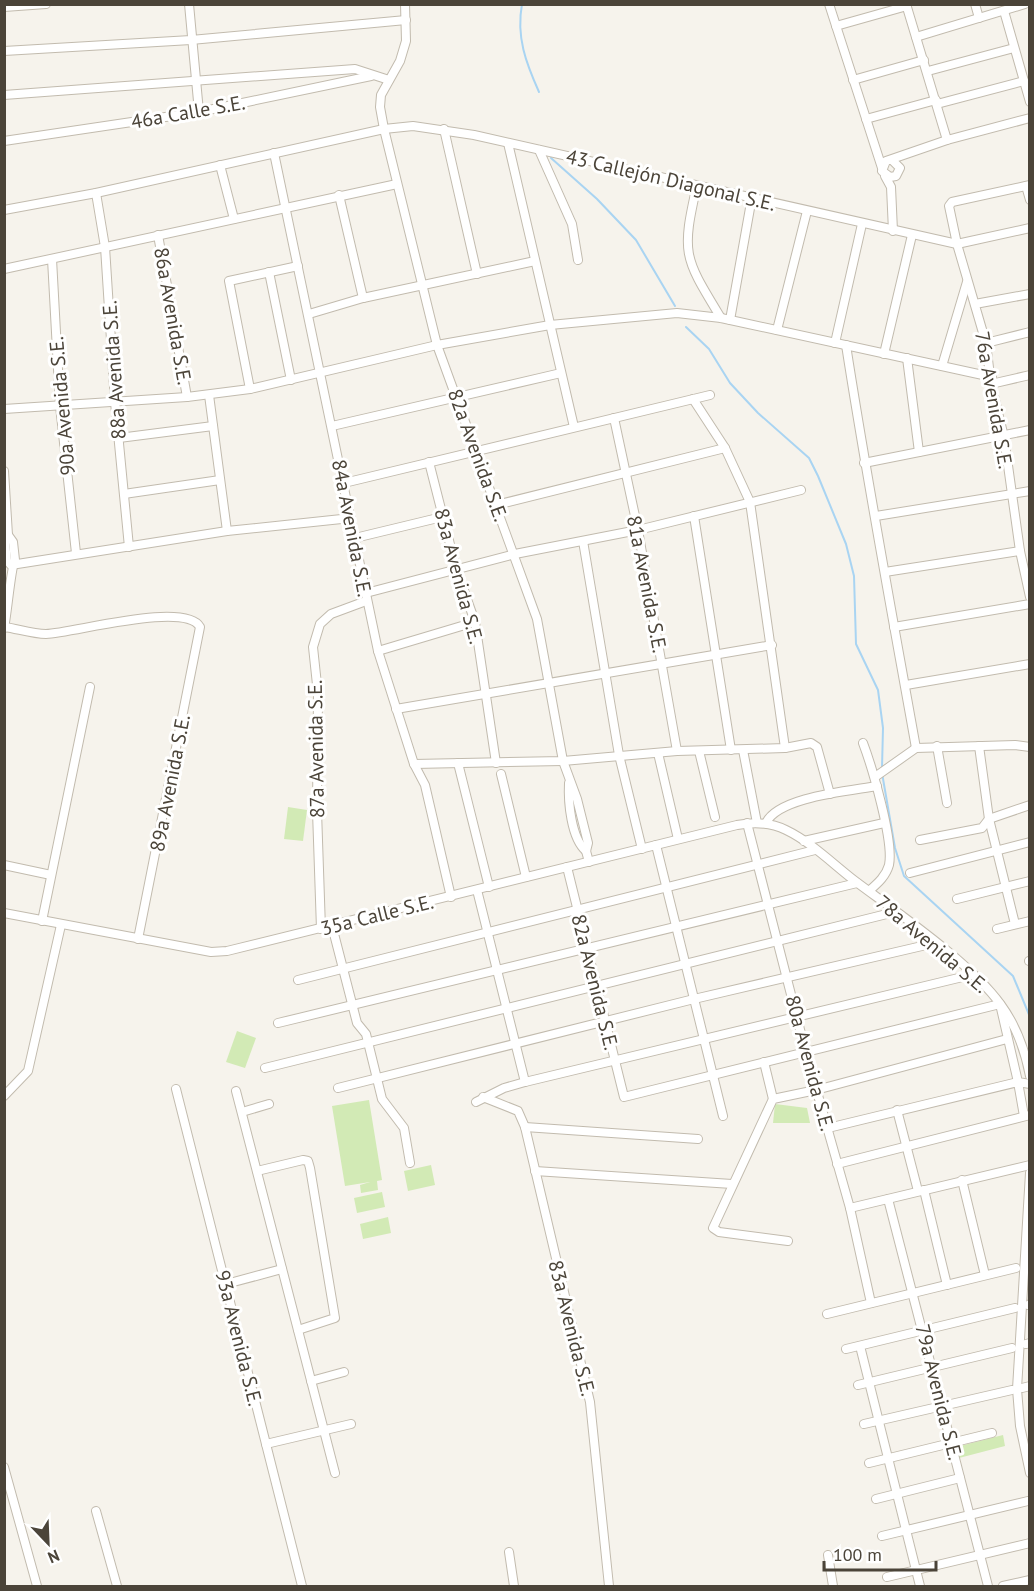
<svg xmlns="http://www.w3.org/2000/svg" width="1034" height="1591" viewBox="0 0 1034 1591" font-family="'PT Sans',sans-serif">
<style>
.green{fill:#d2eab5}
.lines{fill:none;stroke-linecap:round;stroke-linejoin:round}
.stream{stroke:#a9d4f2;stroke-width:2}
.minor-casing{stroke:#c2bbae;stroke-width:10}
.minor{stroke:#fff;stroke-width:8}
.labels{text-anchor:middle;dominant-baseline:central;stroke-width:6;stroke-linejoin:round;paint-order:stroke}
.street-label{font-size:20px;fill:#4b4439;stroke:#fff}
</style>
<rect width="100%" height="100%" fill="#f6f3ec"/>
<g class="green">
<polygon points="288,807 307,810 303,841 284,839"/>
<polygon points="237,1031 256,1038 245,1068 226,1062"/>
<polygon points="369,1100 382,1180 377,1181 378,1190 361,1193 360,1185 370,1182 345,1186 332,1106"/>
<polygon points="775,1104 807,1108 810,1123 773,1123"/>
<polygon points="431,1165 435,1185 408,1191 404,1171"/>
<polygon points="382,1192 385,1207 357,1213 354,1198"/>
<polygon points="388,1217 391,1233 363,1239 360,1224"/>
<polygon points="1003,1435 1005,1446 959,1458 956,1447"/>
</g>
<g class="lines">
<g class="stream">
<path d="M522,4C516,37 526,63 539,92"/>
<polyline points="551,158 597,199 636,240 675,306"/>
<polyline points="686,327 709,349 730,383 758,413 809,458 818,476 846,544 854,576 856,644 878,690 883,728 882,768"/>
<polyline points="882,773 895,848 904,876 1013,976 1030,1017"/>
</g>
<defs>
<g id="minor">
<polyline points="189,4 199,112"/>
<polyline points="405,4 406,41 400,61 381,95 380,107 384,129 437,345 537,619 563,761 577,799 588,843 586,851 589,862"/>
<polyline points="829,4 882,168"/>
<polyline points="906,4 947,140"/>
<polyline points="975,4 979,18"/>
<polyline points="4,7 46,4"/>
<polyline points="1004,11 1030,102"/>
<polyline points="836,26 907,6"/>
<polyline points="916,37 1025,4"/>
<polyline points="4,51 191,40 406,20"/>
<polyline points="928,71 1014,48"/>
<polyline points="853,80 924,60"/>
<polyline points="4,95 355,69 389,80"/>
<polyline points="937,104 1024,81"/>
<polyline points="866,119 936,100"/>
<polyline points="444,129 477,274"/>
<polyline points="4,141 199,112 371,76"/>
<polyline points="508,143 574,427"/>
<polyline points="539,150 572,224 578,260"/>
<polyline points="274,153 378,651 414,764 425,785 451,897"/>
<polyline points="892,160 900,168 896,176 890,177 882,171 886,161 947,140 1030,118"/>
<polyline points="220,165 234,219"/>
<polyline points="885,176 891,187 893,231"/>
<path d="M697,185C681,255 684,257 721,318"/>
<polyline points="1030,185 952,202 949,206 957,244 986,343 991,384 1004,437 1020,551 1030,597"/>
<polyline points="1026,186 1030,200"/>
<polyline points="96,193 105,247 115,402 129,547"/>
<polyline points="339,195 363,298"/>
<polyline points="4,210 96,193 384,129 413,126 474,135 957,244 1030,228"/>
<polyline points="158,235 187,397"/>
<polyline points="52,259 60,406 76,553"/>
<polyline points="4,269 397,184"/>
<polyline points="269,272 291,380"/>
<polyline points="975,304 1030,294"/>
<polyline points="309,314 363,298 535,261"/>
<polyline points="730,320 752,197"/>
<polyline points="777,330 807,211"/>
<polyline points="835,343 862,224"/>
<polyline points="986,343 1030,332"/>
<path d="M846,345C867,480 892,614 916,748"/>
<polyline points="884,354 912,235"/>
<polyline points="907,358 919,452"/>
<polyline points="942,366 967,282"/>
<polyline points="991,384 1030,375"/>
<polyline points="250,389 229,281 298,266"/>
<polyline points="209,395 227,531"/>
<polyline points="693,399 725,448 750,502 785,748"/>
<polyline points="4,409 187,397 250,389 437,345 550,325 677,313 721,318 992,377"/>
<polyline points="614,418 638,530 677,751"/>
<polyline points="332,426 561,373"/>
<polyline points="119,438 213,426"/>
<polyline points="429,462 456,568 475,622 496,763"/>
<polyline points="864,463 1030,430"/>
<polyline points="4,471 8,535 5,543 7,561 11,565"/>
<polyline points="344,483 710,395"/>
<polyline points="124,494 220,480"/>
<polyline points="496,505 725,448"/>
<polyline points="694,516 731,750"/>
<polyline points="876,516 1030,491"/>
<polyline points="355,538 442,517"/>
<polyline points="583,541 619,755 642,849"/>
<polyline points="11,565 227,531 351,518"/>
<polyline points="885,572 1020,551"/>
<polyline points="366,593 515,554 638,530 801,490"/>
<path d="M5,627C18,629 33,634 46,634C74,633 185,601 200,627L138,939"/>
<polyline points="894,627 1030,604"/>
<path d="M4,628C7,615 11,566 15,560L13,542L8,535"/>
<polyline points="378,651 475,622"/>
<polyline points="906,685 1030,664"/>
<polyline points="396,709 772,645"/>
<path d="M863,743C872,767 894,841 889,865C886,876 878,883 870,890"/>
<polyline points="937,746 947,803"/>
<polyline points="979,746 989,819 1015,924"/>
<polyline points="743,750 757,823"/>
<polyline points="699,751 715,817"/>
<polyline points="658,753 678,839"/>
<polyline points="458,763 489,887"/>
<polyline points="414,764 563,761 677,751 785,748 811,743 817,747 830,794"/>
<polyline points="501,774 526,877"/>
<polyline points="875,777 916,748 1015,745 1030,747"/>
<path d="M569,783C568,802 571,838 586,851"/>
<polyline points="747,823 806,1053 850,1208 871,1303"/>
<path d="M766,823C778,797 849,791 877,786"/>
<polyline points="920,840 982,828 989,819 1030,805"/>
<polyline points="804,841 884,823"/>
<polyline points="656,845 723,1116"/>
<polyline points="4,865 51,875"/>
<polyline points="567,867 624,1097 1000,1004 1018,1082 1030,1084"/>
<polyline points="910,873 1030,842"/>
<polyline points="477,890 525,1082"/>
<polyline points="957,899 1030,881"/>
<path d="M4,913L211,952L227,951L737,825C754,822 770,822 786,830C811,842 833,864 855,881C899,914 970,962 1001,1005C1017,1027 1025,1050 1030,1076"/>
<polyline points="42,921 90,687"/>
<polyline points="332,926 357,1023 366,1034 382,1099 404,1128 410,1163"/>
<polyline points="321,929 317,811 318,694 313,647 320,624 331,614 366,601"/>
<polyline points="997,929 1030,921"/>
<polyline points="1029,961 1030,961"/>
<polyline points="298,980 815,850"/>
<polyline points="278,1023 857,883"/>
<polyline points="764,1062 773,1099"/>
<polyline points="265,1068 895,912"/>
<polyline points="338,1088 694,999 935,943"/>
<polyline points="176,1089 302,1586"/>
<polyline points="236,1091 335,1473"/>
<polyline points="4,1096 28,1071 61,925"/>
<polyline points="483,1097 518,1111 525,1127 590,1402 609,1586"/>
<polyline points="476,1102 504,1088 525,1082 971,975"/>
<polyline points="897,1110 918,1191"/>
<polyline points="242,1112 269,1104"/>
<polyline points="525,1127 698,1139"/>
<polyline points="828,1128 1018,1082 1024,1116"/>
<polyline points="837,1164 1030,1115"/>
<polyline points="257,1171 303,1160 308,1161 310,1168 335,1318 298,1330"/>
<polyline points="535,1171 732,1184"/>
<polyline points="1030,1173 1017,1389 1020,1426 1030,1473"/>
<polyline points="962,1180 985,1275"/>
<polyline points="924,1190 947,1285"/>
<polyline points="888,1199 988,1586"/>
<polyline points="850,1208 1030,1165"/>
<polyline points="788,1241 719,1232 713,1228 773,1099 816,1090 1007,1039"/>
<polyline points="226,1284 282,1269"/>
<polyline points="1028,1305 1030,1304"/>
<polyline points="827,1314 1016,1268"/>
<polyline points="1026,1344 1030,1343"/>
<polyline points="860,1346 920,1586"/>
<polyline points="846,1349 1015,1308"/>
<polyline points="311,1381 344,1372"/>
<polyline points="858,1385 1012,1348"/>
<polyline points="1022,1388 1030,1386"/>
<polyline points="864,1424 1012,1390"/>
<polyline points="266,1444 351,1424"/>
<polyline points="869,1463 992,1433"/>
<polyline points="4,1467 37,1586"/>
<polyline points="876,1499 960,1478"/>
<polyline points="96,1511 117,1586"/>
<polyline points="882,1536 1028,1501"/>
<polyline points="509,1552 514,1586"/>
<polyline points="828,1555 833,1586"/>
<polyline points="887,1577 1030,1543"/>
<polyline points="1003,1586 1030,1580"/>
</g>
</defs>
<use href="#minor" class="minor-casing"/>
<use href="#minor" class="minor"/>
</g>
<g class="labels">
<g class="street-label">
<text transform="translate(188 112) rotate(-10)">46a Calle S.E.</text>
<text transform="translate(671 180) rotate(13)">43 Callejón Diagonal S.E.</text>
<text transform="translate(173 316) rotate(80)">86a Avenida S.E.</text>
<text transform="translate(114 370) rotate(-94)">88a Avenida S.E.</text>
<text transform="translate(994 400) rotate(80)">76a Avenida S.E.</text>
<text transform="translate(62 406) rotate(-95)">90a Avenida S.E.</text>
<text transform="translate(478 455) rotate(70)">82a Avenida S.E.</text>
<text transform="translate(352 528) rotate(79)">84a Avenida S.E.</text>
<text transform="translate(459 576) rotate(75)">83a Avenida S.E.</text>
<text transform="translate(647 584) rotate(79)">81a Avenida S.E.</text>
<text transform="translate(316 749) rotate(-91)">87a Avenida S.E.</text>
<text transform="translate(170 783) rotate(-79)">89a Avenida S.E.</text>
<text transform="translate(377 915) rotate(-14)">35a Calle S.E.</text>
<text transform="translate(932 944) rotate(40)">78a Avenida S.E.</text>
<text transform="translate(595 982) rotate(76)">82a Avenida S.E.</text>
<text transform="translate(810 1063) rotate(75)">80a Avenida S.E.</text>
<text transform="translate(572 1328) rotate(76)">83a Avenida S.E.</text>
<text transform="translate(239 1338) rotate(76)">93a Avenida S.E.</text>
<text transform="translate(939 1392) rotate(76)">79a Avenida S.E.</text>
</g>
</g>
<rect width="1034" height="1591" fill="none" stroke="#4b4439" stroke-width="12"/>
<g transform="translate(48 1543) rotate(157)" stroke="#ffffff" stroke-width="4.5" paint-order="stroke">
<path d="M0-4.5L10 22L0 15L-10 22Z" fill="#4b4439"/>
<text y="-9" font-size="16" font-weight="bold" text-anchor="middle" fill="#4b4439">N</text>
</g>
<path d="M824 1561v9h112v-9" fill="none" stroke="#4b4439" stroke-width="3"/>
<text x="833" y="1561" font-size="18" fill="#4b4439" stroke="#ffffff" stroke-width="4.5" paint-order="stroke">100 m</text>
</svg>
